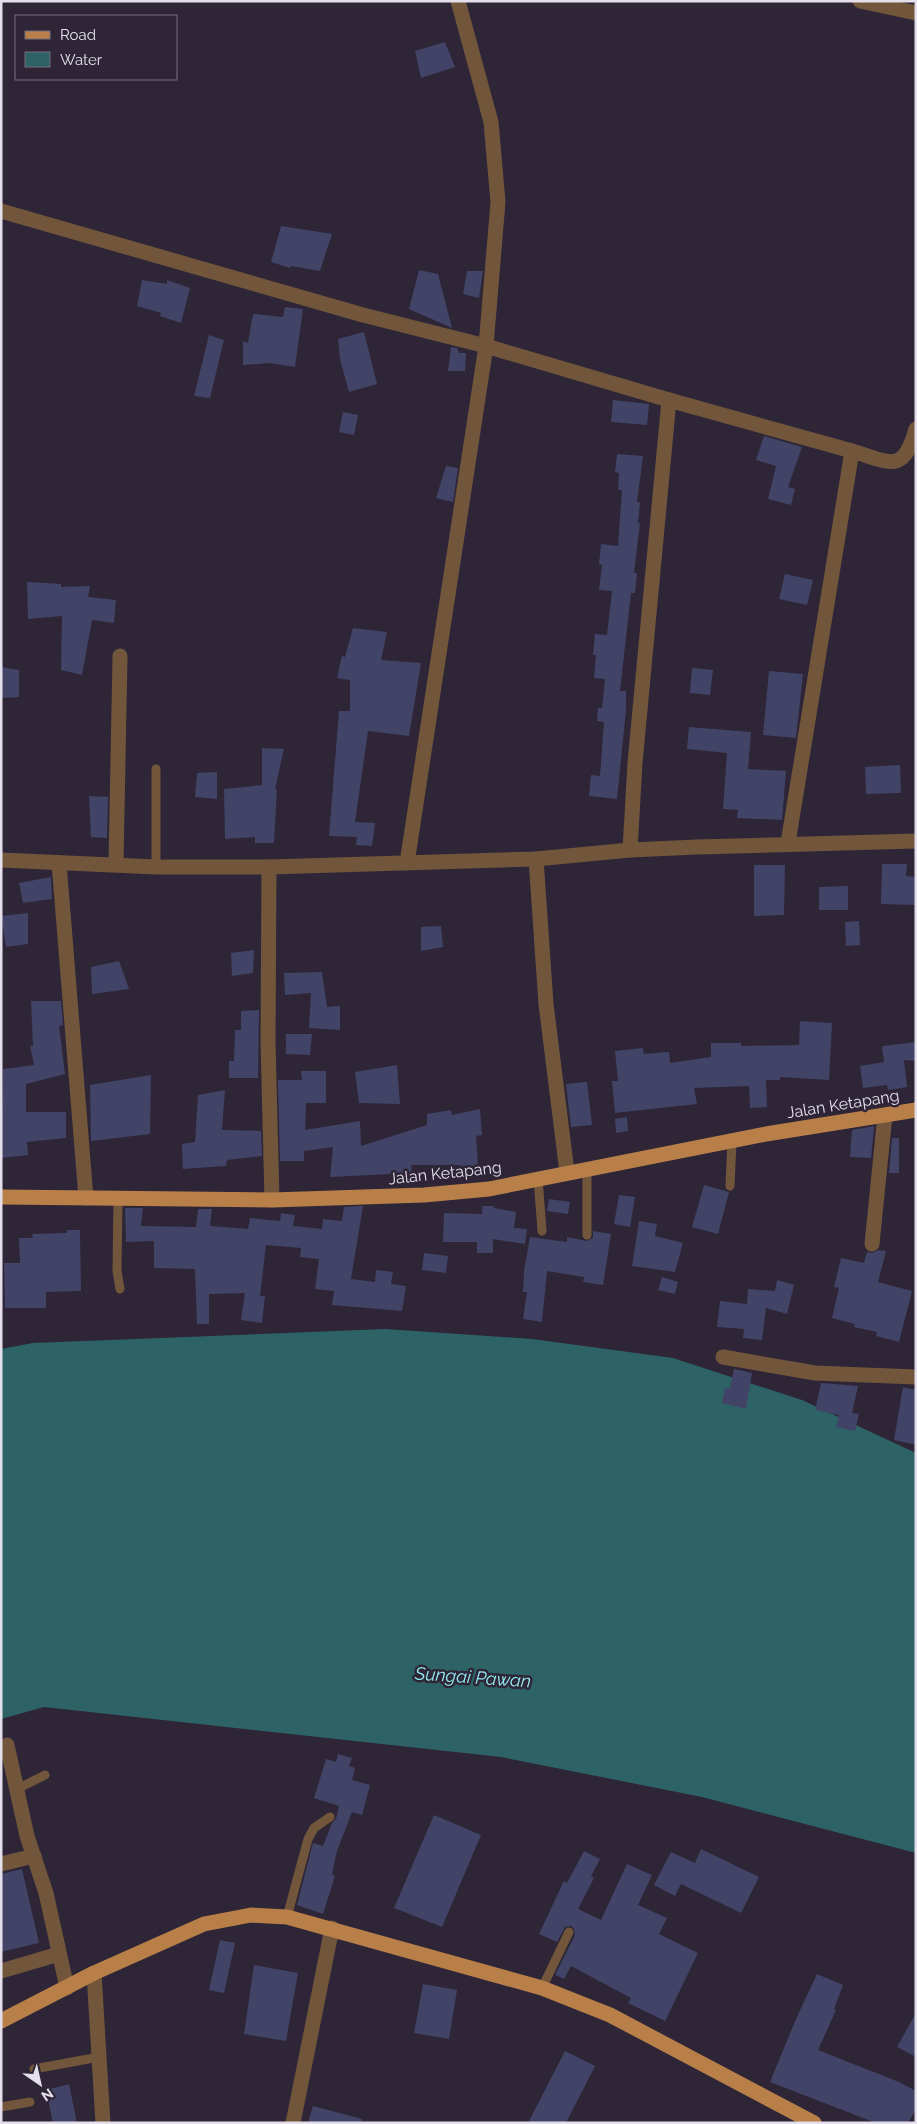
<svg xmlns="http://www.w3.org/2000/svg" width="917" height="2124" viewBox="0 0 917 2124" font-family="Raleway,sans-serif">
<style>
.water{fill:#2d6366}
.building{fill:#414466}
.lines{fill:none;stroke-linecap:round;stroke-linejoin:round}
.lane{stroke:#71563c;stroke-width:9}
.street{stroke:#71563c;stroke-width:15}
.primary{stroke:#b87f49;stroke-width:15}
.labels{text-anchor:middle;dominant-baseline:central;stroke-width:5;stroke-linejoin:round;paint-order:stroke}
.street-label{font-size:16px;fill:#e5dfeb;stroke:#2e2537}
.water-label{font-size:18px;font-style:italic;fill:#91edf2;stroke:#2e2537}
</style>
<rect width="100%" height="100%" fill="#2e2537"/>
<polygon class="water" points="385,1329 532,1339 673,1358 802,1400 916,1453 916,1853 702,1797 501,1757 44,1707 1,1719 1,1349 33,1343"/>
<g class="building">
<polygon points="445,42 455,67 421,78 415,51"/>
<polygon points="281,226 332,234 320,271 291,266 290,268 271,262"/>
<polygon points="419,270 438,274 452,328 409,309"/>
<polygon points="467,271 483,271 479,298 463,294"/>
<polygon points="142,280 167,284 167,280 190,288 181,323 160,316 161,313 137,306"/>
<polygon points="285,307 303,309 295,367 270,363 243,365 243,341 248,343 253,314 283,317"/>
<polygon points="364,332 377,384 349,392 340,359 338,339"/>
<polygon points="209,335 224,340 210,398 194,396"/>
<polygon points="451,347 457,348 459,353 466,353 465,371 448,371"/>
<polygon points="613,400 649,404 647,425 611,422"/>
<polygon points="343,412 358,415 354,435 339,432"/>
<polygon points="764,436 802,447 788,487 795,489 791,505 768,499 776,466 756,460"/>
<polygon points="617,454 643,456 637,502 640,502 638,523 640,523 634,573 637,573 635,593 631,593 620,691 626,691 626,710 617,799 589,796 591,775 600,776 604,722 597,721 598,708 602,708 605,679 594,678 596,655 593,655 595,634 607,635 612,591 599,590 602,565 599,564 601,544 618,546 622,490 618,490 619,473 615,472"/>
<polygon points="446,466 458,468 453,502 436,498"/>
<polygon points="785,574 813,580 807,605 779,599"/>
<polygon points="27,582 61,584 61,587 90,586 88,597 116,600 114,623 92,620 82,675 61,670 62,616 28,619"/>
<polygon points="353,628 387,632 381,660 421,663 409,736 368,731 355,822 375,823 372,846 356,845 357,837 329,836 339,711 350,711 350,680 337,678 342,656 345,657"/>
<polygon points="1,667 19,670 19,697 1,698"/>
<polygon points="692,668 713,670 710,695 690,693"/>
<polygon points="769,671 803,674 796,738 763,735"/>
<polygon points="689,727 751,732 748,769 786,771 782,820 737,818 738,810 723,809 727,753 687,749"/>
<polygon points="262,748 284,749 275,789 277,789 274,843 255,843 255,837 225,839 224,789 262,785"/>
<polygon points="900,765 901,793 866,794 865,767"/>
<polygon points="217,772 217,799 195,797 197,773"/>
<polygon points="89,796 108,797 107,838 91,837"/>
<polygon points="882,864 907,864 906,876 916,877 916,905 881,904"/>
<polygon points="754,865 785,865 784,915 754,916"/>
<polygon points="51,877 52,899 23,903 19,883"/>
<polygon points="848,886 848,910 819,910 819,887"/>
<polygon points="28,913 28,944 6,947 1,916"/>
<polygon points="859,921 860,945 846,946 845,922"/>
<polygon points="441,926 443,947 421,951 421,927"/>
<polygon points="254,950 253,973 232,976 231,953"/>
<polygon points="119,961 129,989 92,994 91,967"/>
<polygon points="322,972 327,1007 340,1006 340,1030 309,1028 311,993 285,995 284,973"/>
<polygon points="31,1001 61,1001 63,1025 59,1026 65,1074 26,1084 26,1112 66,1112 66,1138 27,1142 28,1155 1,1158 3,1069 34,1065 30,1046 33,1046"/>
<polygon points="259,1010 258,1078 229,1078 229,1061 234,1061 235,1030 241,1030 241,1011"/>
<polygon points="800,1021 832,1023 829,1080 780,1077 780,1080 766,1080 767,1107 750,1108 749,1086 694,1088 697,1104 615,1113 612,1081 618,1081 615,1051 643,1048 644,1054 669,1052 670,1063 711,1057 711,1043 741,1043 741,1046 799,1045"/>
<polygon points="286,1034 312,1034 310,1055 286,1054"/>
<polygon points="916,1042 916,1061 904,1060 907,1087 888,1090 887,1085 863,1088 860,1066 884,1062 882,1046"/>
<polygon points="397,1065 400,1104 359,1103 355,1072"/>
<polygon points="301,1071 326,1071 326,1103 306,1103 305,1130 360,1121 361,1146 427,1125 427,1114 451,1110 452,1115 480,1109 482,1135 476,1136 478,1167 461,1169 461,1165 411,1165 412,1173 330,1177 333,1147 304,1151 304,1161 280,1161 278,1080 302,1080"/>
<polygon points="151,1075 150,1134 91,1141 90,1085"/>
<polygon points="587,1082 592,1125 571,1127 566,1084"/>
<polygon points="225,1090 222,1130 261,1131 262,1156 227,1160 226,1166 183,1169 182,1144 195,1142 198,1095"/>
<polygon points="627,1117 628,1131 616,1133 615,1119"/>
<polygon points="874,1126 871,1158 850,1157 852,1130"/>
<polygon points="892,1138 899,1138 899,1173 889,1173"/>
<polygon points="704,1185 729,1192 718,1234 692,1227"/>
<polygon points="619,1195 635,1197 630,1227 614,1224"/>
<polygon points="549,1199 570,1202 568,1214 547,1211"/>
<polygon points="363,1206 351,1279 375,1282 376,1270 393,1272 391,1284 406,1286 402,1311 332,1305 334,1291 315,1289 319,1259 300,1257 301,1248 266,1245 260,1296 265,1296 262,1323 241,1320 245,1293 209,1294 209,1324 197,1324 195,1269 154,1268 154,1241 126,1242 125,1208 143,1208 141,1226 196,1227 198,1209 212,1209 210,1226 248,1229 250,1218 280,1221 281,1213 295,1215 293,1226 322,1229 323,1219 342,1221 344,1207"/>
<polygon points="482,1206 494,1206 494,1208 516,1212 514,1228 527,1229 525,1244 493,1239 493,1253 477,1253 477,1242 443,1242 444,1213 482,1214"/>
<polygon points="639,1221 657,1224 655,1236 683,1243 675,1272 632,1266"/>
<polygon points="67,1230 80,1230 81,1291 46,1292 46,1308 5,1308 4,1263 20,1263 19,1238 33,1238 32,1234 67,1233"/>
<polygon points="593,1231 611,1234 603,1285 583,1282 584,1277 547,1271 542,1322 523,1319 527,1292 523,1292 524,1271 530,1237 567,1242 567,1237 587,1241 593,1238"/>
<polygon points="879,1250 886,1251 878,1282 912,1291 899,1342 876,1336 877,1332 854,1327 855,1324 832,1318 839,1288 834,1287 841,1258 864,1263 867,1252 872,1253"/>
<polygon points="424,1253 448,1256 446,1273 422,1270"/>
<polygon points="662,1277 678,1282 675,1294 658,1290"/>
<polygon points="777,1280 794,1285 787,1314 766,1308 762,1340 743,1338 744,1329 717,1327 720,1301 747,1304 748,1289 775,1291"/>
<polygon points="734,1369 752,1373 746,1409 722,1403 725,1388 730,1388"/>
<polygon points="821,1383 858,1386 852,1413 859,1414 855,1431 836,1427 839,1415 815,1410"/>
<polygon points="903,1387 916,1390 916,1445 894,1440"/>
<polygon points="338,1754 352,1758 349,1766 355,1768 352,1780 370,1785 362,1815 352,1812 337,1851 332,1874 335,1876 323,1914 297,1905 313,1843 323,1846 332,1823 336,1819 339,1806 314,1798 326,1759 336,1762"/>
<polygon points="434,1815 481,1835 442,1927 394,1908"/>
<polygon points="701,1849 759,1877 741,1913 681,1884 675,1896 654,1885 671,1852 695,1863"/>
<polygon points="584,1851 600,1859 591,1876 594,1878 578,1909 601,1920 627,1864 652,1875 638,1905 667,1918 659,1934 698,1953 665,2021 628,2003 631,1998 571,1966 564,1979 555,1975 575,1935 574,1929 571,1926 565,1927 557,1942 539,1934 564,1881 567,1883"/>
<polygon points="22,1869 39,1943 1,1952 1,1874"/>
<polygon points="220,1940 235,1943 224,1993 209,1990"/>
<polygon points="254,1965 298,1973 286,2041 244,2034"/>
<polygon points="817,1974 843,1985 834,2009 836,2010 818,2050 899,2082 916,2091 916,2109 908,2123 876,2123 770,2082 796,2019"/>
<polygon points="423,1984 457,1990 449,2039 414,2033"/>
<polygon points="916,2013 916,2057 897,2047"/>
<polygon points="565,2051 595,2066 566,2123 528,2123"/>
<polygon points="69,2084 77,2123 53,2123 46,2090"/>
<polygon points="313,2106 362,2119 361,2123 308,2123"/>
</g>
<g class="lines">
<g class="lane">
<polyline points="156,769 156,867"/>
<polyline points="538,1178 542,1231"/>
<polyline points="730,1186 732,1141"/>
<polyline points="118,1198 117,1271 120,1289"/>
<polyline points="587,1235 587,1168"/>
<polyline points="17,1789 45,1775"/>
<polyline points="287,1917 308,1839 314,1828 330,1817"/>
<polyline points="542,1988 569,1932"/>
<polyline points="34,2069 99,2057"/>
<polyline points="1,2107 30,2102"/>
</g>
<g class="street">
<polyline points="860,1 916,13"/>
<polyline points="1,211 363,315 486,346 669,400 852,451 788,843"/>
<path d="M852,451C890,462 903,475 916,429"/>
<polyline points="630,850 635,763 669,400"/>
<polyline points="536,859 546,1004 567,1172"/>
<polyline points="1,860 156,867 269,867 536,859 630,850 697,847 916,841"/>
<polyline points="59,863 86,1198"/>
<polyline points="407,863 486,346 498,202 491,122 458,1"/>
<polyline points="116,864 120,656"/>
<polyline points="269,867 268,1042 272,1200"/>
<polyline points="872,1244 885,1115"/>
<polyline points="723,1357 815,1373 916,1377"/>
<polyline points="7,1745 27,1836 46,1893 67,1988"/>
<polyline points="1,1864 34,1856"/>
<polyline points="1,1971 59,1954"/>
<polyline points="94,1973 103,2123"/>
<polyline points="293,2123 332,1928"/>
</g>
<g class="primary">
<polyline points="1,1197 272,1200 424,1195 489,1189 766,1134 916,1110"/>
<polyline points="1,2021 94,1973 204,1924 251,1915 287,1917 542,1988 610,2015 814,2123"/>
</g>
</g>
<g class="labels">
<g class="street-label">
<text transform="translate(843 1104) rotate(-9)">Jalan Ketapang</text>
<text transform="translate(445 1173) rotate(-6)">Jalan Ketapang</text>
</g>
<g class="water-label">
<text transform="translate(473 1677) rotate(4)">Sungai Pawan</text>
</g>
</g>
<rect width="917" height="2124" fill="none" stroke="#e5dfeb" stroke-width="5"/>
<rect x="15" y="15" width="162" height="65" fill="#2e2537" stroke="#776f7f"/>
<rect x="25" y="31" width="25" height="8" fill="#b87f49" stroke="#776f7f"/>
<text x="60" y="40" font-size="15" fill="#e5dfeb">Road</text>
<rect x="25" y="52" width="25" height="15" fill="#2d6366" stroke="#776f7f"/>
<text x="60" y="65" font-size="15" fill="#e5dfeb">Water</text>
<g transform="translate(40 2084) rotate(146)" stroke="#2e2537" stroke-width="4" paint-order="stroke">
<path d="M0-4L9 19L0 12L-9 19Z" fill="#e5dfeb"/>
<text y="-8" font-size="14" font-weight="bold" text-anchor="middle" fill="#e5dfeb">N</text>
</g>
</svg>
